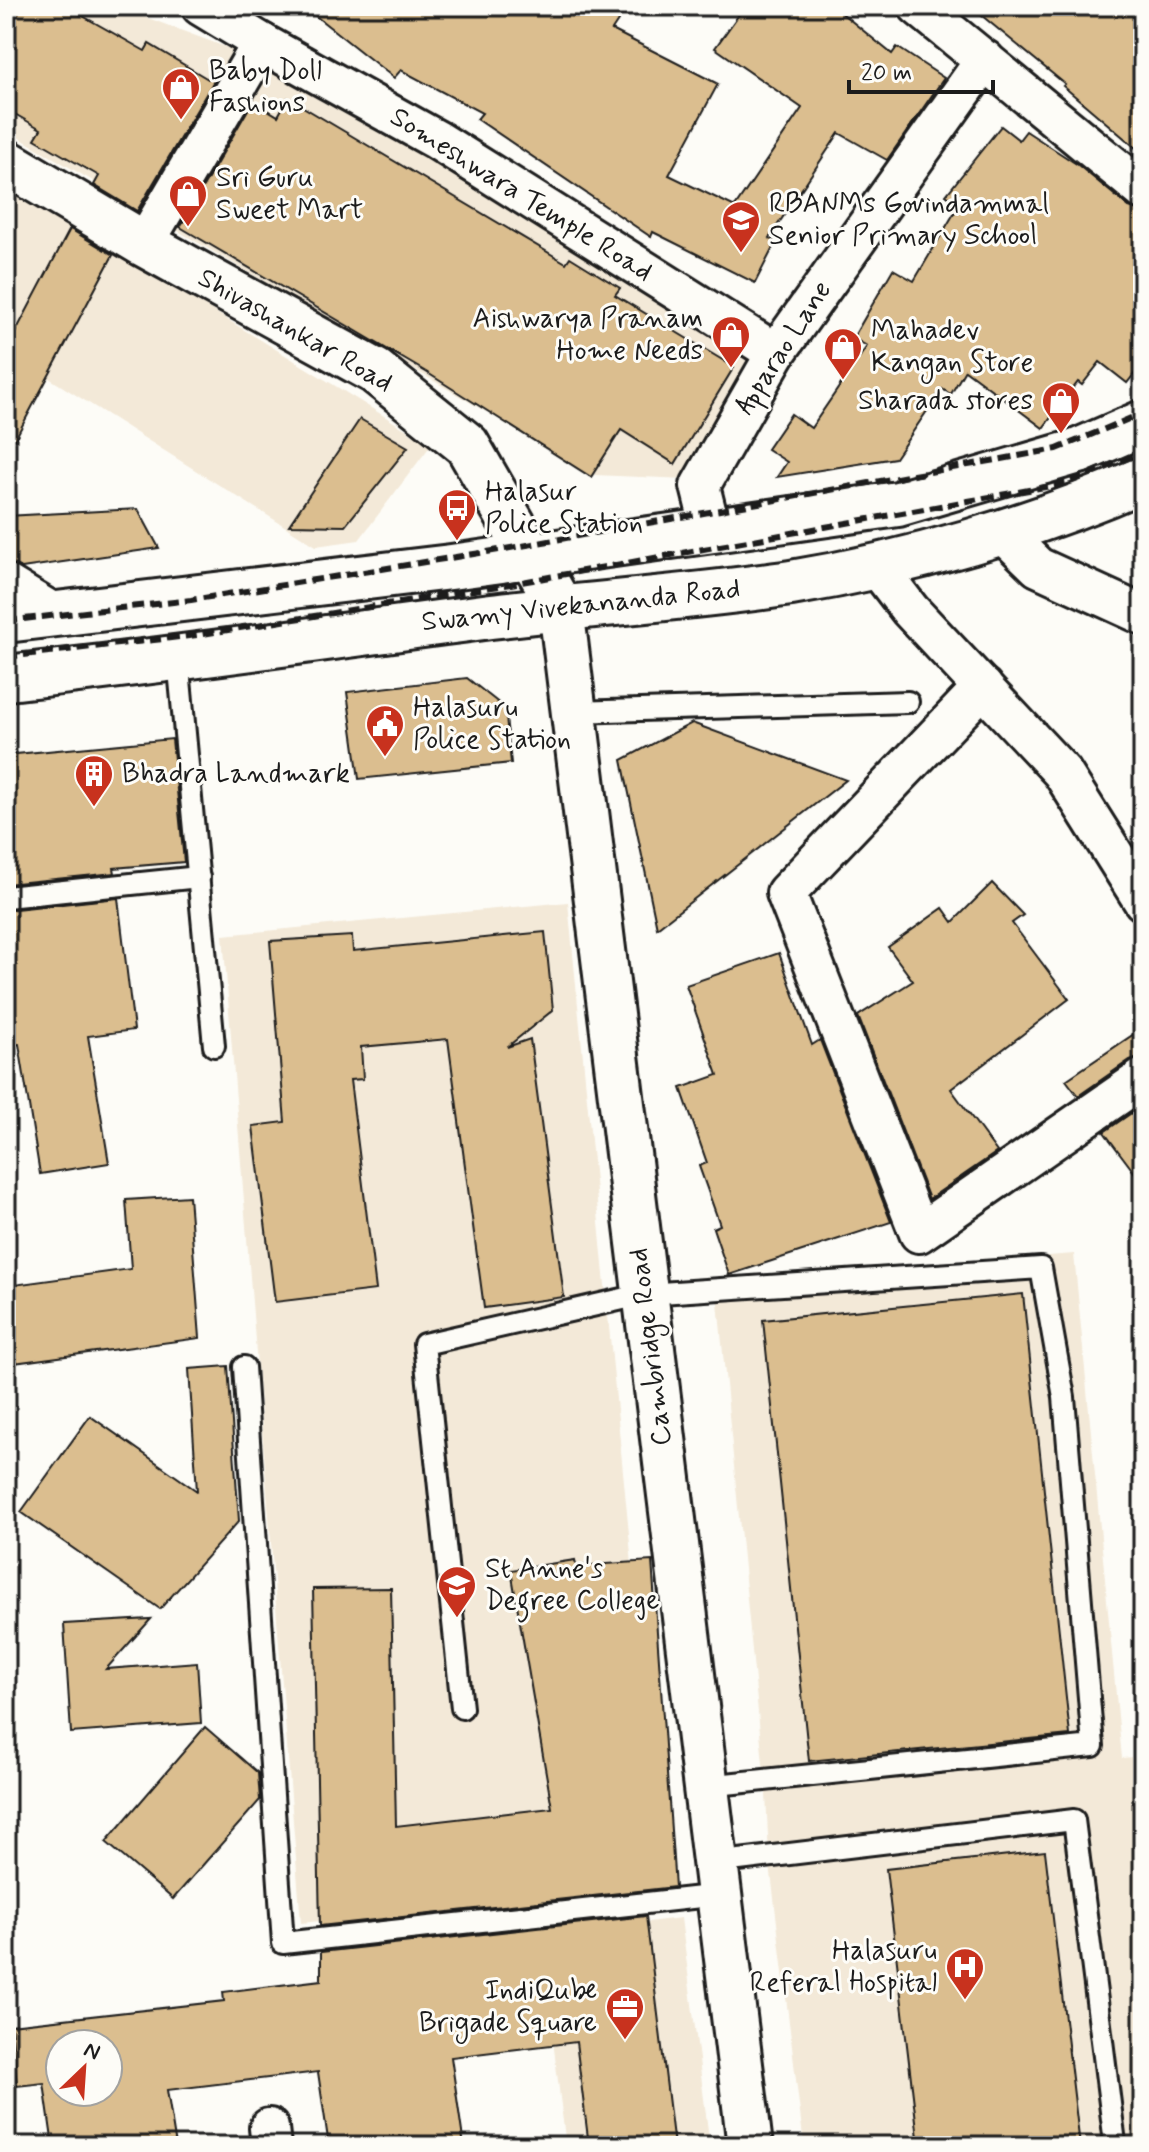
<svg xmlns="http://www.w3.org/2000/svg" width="1149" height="2152" viewBox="0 0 1149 2152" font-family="Mynerve,sans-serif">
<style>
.built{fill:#f3e9d8}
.building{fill:#dbbe8f;stroke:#1c1c1c;stroke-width:2;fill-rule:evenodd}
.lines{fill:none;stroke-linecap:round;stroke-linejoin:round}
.lane-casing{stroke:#1c1c1c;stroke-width:26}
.street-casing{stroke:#1c1c1c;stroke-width:44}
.secondary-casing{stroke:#1c1c1c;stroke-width:50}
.primary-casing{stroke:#1c1c1c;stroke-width:50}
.lane{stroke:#fdfcf7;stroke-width:20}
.street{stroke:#fdfcf7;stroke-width:38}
.secondary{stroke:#fdfcf7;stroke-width:44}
.primary{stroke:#fdfcf7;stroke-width:44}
.rail{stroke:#1c1c1c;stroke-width:6;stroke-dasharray:12 6;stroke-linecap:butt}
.labels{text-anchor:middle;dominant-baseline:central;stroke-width:6;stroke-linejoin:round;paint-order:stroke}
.poi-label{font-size:28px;fill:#1c1c1c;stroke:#fdfcf7;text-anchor:start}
.street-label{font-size:28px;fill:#1c1c1c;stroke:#fdfcf7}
</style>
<rect width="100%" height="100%" fill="#fdfcf7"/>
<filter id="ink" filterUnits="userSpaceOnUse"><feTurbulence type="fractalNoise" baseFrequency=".0125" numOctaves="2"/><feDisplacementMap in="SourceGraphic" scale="16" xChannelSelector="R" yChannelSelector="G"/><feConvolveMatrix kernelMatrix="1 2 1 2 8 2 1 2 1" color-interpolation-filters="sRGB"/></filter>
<g filter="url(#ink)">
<g class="built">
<polygon points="6,6 116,6 279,67 758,357 687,479 594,475 6,130"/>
<polygon points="6,183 431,445 359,540 316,546 6,351"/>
<polygon points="568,902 663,1886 301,1923 223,935"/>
<polygon points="1074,1254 1122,1758 1143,1756 1143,2146 804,2146 769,1857 766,1794 716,1282"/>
<polygon points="681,1918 710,2146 566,2146 540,1935"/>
</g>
<g class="building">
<polygon points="6,6 65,6 145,51 149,44 208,79 210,76 215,79 137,211 94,185 99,176 35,139 41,129 6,109"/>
<polygon points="303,6 628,6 612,30 718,84 669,175 735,207 802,108 715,48 745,6 833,6 892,54 897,47 944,78 887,160 839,133 769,238 776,242 755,283 653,232 651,237 477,119 482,113 401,70 394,78"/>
<polygon points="970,6 1143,6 1143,154 1063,86 1065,84"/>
<polygon points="288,98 566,263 570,257 620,288 615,295 734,367 675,464 621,430 591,477 426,372 180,227 253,101 278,116"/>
<polygon points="1001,126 1019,140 1026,131 1078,165 1129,207 1143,211 1143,363 1127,383 1100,362 1082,385 1078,382 1043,428 965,370 951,394 942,389 895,458 777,477 787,462 767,449 791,414 811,428 867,346 853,338 893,269 914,281 959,205 946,195"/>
<polygon points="70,229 113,255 6,456 6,350"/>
<polygon points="360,419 408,447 345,526 289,525"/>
<polygon points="138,509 159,548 22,568 6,562 6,516"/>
<polygon points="467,678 505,708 511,763 359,779 347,692"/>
<polygon points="692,723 846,780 657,928 622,760"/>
<polygon points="172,739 184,862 114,868 115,873 6,884 6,755"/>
<polygon points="992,883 1023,915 1012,923 1069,999 951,1089 997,1152 929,1199 858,1016 913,981 888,947 943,908 953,922"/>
<polygon points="118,898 134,1030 88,1036 109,1163 40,1174 19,1044 11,1045 6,1002 6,910"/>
<polygon points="545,932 553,1010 507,1047 530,1039 564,1297 484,1308 448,1039 361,1047 363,1079 350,1080 376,1290 275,1302 253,1126 285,1122 270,941 352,936 353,951"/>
<polygon points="779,953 812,1045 820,1040 891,1222 729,1275 713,1228 720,1225 699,1166 707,1163 681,1088 718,1075 686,985"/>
<polygon points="1143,1028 1143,1056 1130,1060 1078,1096 1066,1080"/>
<polygon points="1143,1105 1143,1184 1104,1132"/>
<polygon points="189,1196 200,1338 6,1364 6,1286 131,1269 126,1200"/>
<polygon points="1023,1294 1070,1735 809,1761 763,1320"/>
<polygon points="228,1366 239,1521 160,1609 21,1512 90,1416 197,1491 189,1369"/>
<polygon points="575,1560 576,1566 652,1561 675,1887 320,1926 313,1589 391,1588 396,1826 552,1808 511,1570"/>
<polygon points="151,1619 106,1669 197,1662 201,1723 71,1733 64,1624"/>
<polygon points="205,1727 258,1773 260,1800 173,1899 106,1842"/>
<polygon points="1045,1851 1080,2146 919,2146 886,1869"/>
<path d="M646,1916L674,2146H589L576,2042L451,2057L464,2146H329L318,2072L167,2090L176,2146H53L44,2083L17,2086L11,2025L224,2001L223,1992L321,1980V1952ZM60,2044H108V2092H60Z"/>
</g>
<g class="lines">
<defs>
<g id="lane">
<polyline points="178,658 214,1046"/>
<polyline points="574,712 908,702"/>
<polyline points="6,897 199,877"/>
<polyline points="244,1367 283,1943 719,1895"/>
<polyline points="462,1708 424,1344 645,1294 1041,1268 1064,1397 1093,1746 706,1786"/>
<polyline points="714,1863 1074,1820 1115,2143"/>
</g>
<g id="street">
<polyline points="201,6 262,43"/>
<polyline points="918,6 1143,190"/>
<polyline points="144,244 262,43 437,140 776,353"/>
<polyline points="711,530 700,486 776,353 985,60"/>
<polyline points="1002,532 1038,567 1143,615"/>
<polyline points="877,567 910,610 1062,772 1143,901"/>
<polyline points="6,584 55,614"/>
<polyline points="983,687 786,893 919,1233 1143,1078"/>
<polyline points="269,2128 271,2146"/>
</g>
<polyline id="secondary" points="6,162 144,244 375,371 467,445 561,608 750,2146"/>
<g id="primary">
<polyline points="6,620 451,567 898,504 1079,451 1143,423"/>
<path d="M6,678C168,661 329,637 491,616C590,604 691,598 791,583C907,564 1035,527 1143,479"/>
</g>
</defs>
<use href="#lane" class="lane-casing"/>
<use href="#street" class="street-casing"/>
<use href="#secondary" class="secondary-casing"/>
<use href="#primary" class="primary-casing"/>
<use href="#lane" class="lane"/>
<use href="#street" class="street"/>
<use href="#secondary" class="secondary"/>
<use href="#primary" class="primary"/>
<g class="rail">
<polyline points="6,621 191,600 505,549 1057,449 1143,413"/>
<polyline points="6,657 197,635 511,584 1067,483 1143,452"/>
</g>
</g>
</g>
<defs>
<symbol id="shop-pin" viewBox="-11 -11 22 30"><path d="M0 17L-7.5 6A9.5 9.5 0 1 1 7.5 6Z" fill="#c8321e" stroke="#fdfcf7"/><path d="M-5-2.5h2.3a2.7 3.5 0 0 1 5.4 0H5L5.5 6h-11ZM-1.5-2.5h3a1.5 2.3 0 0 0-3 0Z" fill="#fff"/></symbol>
<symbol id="school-pin" viewBox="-11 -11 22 30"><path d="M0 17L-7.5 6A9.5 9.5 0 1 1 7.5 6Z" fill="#c8321e" stroke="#fdfcf7"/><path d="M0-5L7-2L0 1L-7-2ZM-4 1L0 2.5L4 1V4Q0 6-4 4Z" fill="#fff"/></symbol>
<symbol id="bus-pin" viewBox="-11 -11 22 30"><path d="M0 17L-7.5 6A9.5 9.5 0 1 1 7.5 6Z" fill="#c8321e" stroke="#fdfcf7"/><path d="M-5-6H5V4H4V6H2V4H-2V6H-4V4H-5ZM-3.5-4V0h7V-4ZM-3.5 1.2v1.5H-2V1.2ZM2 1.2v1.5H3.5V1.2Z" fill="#fff"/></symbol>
<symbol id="civic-pin" viewBox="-11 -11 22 30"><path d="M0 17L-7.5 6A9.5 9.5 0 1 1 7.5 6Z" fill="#c8321e" stroke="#fdfcf7"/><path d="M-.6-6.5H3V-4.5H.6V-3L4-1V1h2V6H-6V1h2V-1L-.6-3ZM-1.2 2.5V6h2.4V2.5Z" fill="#fff"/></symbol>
<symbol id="building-pin" viewBox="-11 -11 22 30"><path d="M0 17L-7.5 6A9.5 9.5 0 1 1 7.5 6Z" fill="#c8321e" stroke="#fdfcf7"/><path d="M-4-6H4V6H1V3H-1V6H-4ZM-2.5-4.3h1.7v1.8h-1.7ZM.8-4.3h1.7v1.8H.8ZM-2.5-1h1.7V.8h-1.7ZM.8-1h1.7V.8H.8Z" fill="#fff"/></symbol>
<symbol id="university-pin" viewBox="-11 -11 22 30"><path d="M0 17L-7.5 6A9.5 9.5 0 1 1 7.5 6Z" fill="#c8321e" stroke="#fdfcf7"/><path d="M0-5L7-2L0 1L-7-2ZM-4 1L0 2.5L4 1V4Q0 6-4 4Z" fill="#fff"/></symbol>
<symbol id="hospital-pin" viewBox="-11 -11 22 30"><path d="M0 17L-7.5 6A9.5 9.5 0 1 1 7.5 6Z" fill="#c8321e" stroke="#fdfcf7"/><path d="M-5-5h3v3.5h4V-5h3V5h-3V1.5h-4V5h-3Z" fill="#fff"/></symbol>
<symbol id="office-pin" viewBox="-11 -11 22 30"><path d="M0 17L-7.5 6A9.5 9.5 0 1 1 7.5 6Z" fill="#c8321e" stroke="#fdfcf7"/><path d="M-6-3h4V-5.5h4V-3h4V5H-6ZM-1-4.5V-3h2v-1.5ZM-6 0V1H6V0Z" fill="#fff"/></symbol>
</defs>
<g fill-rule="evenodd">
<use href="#shop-pin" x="159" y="65" width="44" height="60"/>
<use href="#shop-pin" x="166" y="172" width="44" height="60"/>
<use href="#school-pin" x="719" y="198" width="44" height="60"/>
<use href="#shop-pin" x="709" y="313" width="44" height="60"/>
<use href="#shop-pin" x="821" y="325" width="44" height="60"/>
<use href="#shop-pin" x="1039" y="379" width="44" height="60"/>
<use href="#bus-pin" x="435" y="486" width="44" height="60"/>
<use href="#civic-pin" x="363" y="702" width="44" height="60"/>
<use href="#building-pin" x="72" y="752" width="44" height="60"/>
<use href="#university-pin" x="435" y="1563" width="44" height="60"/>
<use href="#hospital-pin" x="943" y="1945" width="44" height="60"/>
<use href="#office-pin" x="603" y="1985" width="44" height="60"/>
</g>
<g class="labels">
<g class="poi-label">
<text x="209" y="71">Baby Doll<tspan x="209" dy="32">Fashions</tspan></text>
<text x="216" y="178">Sri Guru<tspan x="216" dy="32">Sweet Mart</tspan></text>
<text x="769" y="204">RBANMs Govindammal<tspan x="769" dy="32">Senior Primary School</tspan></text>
<text x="703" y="319" text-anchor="end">Aishwarya Pranam<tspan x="703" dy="32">Home Needs</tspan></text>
<text x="871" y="331">Mahadev<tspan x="871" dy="32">Kangan Store</tspan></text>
<text x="1033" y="401" text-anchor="end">Sharada stores</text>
<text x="485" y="492">Halasur<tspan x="485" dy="32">Police Station</tspan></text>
<text x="413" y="708">Halasuru<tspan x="413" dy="32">Police Station</tspan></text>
<text x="122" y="774">Bhadra Landmark</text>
<text x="485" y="1569">St Anne's<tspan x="485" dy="32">Degree College</tspan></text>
<text x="937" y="1951" text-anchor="end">Halasuru<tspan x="937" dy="32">Referal Hospital</tspan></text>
<text x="597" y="1991" text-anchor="end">IndiQube<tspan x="597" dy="32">Brigade Square</tspan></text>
</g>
<g class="street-label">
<text transform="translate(521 195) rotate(32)">Someshwara Temple Road</text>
<text transform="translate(295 331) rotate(30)">Shivashankar Road</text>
<text transform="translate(784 348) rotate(-57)">Apparao Lane</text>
<text transform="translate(581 606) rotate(-6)">Swamy Vivekananda Road</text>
<text transform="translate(651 1347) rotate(-97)">Cambridge Road</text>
</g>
</g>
<rect width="1149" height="2152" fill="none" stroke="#fdfcf7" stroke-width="32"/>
<rect x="16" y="16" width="1117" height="2120" fill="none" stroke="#1c1c1c" stroke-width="3" filter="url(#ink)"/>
<g transform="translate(84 2068) rotate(25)"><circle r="38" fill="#fdfcf7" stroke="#a3a29f" stroke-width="2"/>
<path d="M0-6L14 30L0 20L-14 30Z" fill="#c8321e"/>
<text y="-12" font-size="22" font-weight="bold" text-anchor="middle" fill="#1c1c1c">N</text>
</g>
<path d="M849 80v12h144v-12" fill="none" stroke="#1c1c1c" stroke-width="4"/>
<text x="861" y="80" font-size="24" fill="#1c1c1c" stroke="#fdfcf7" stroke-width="6" paint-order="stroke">20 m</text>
</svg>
